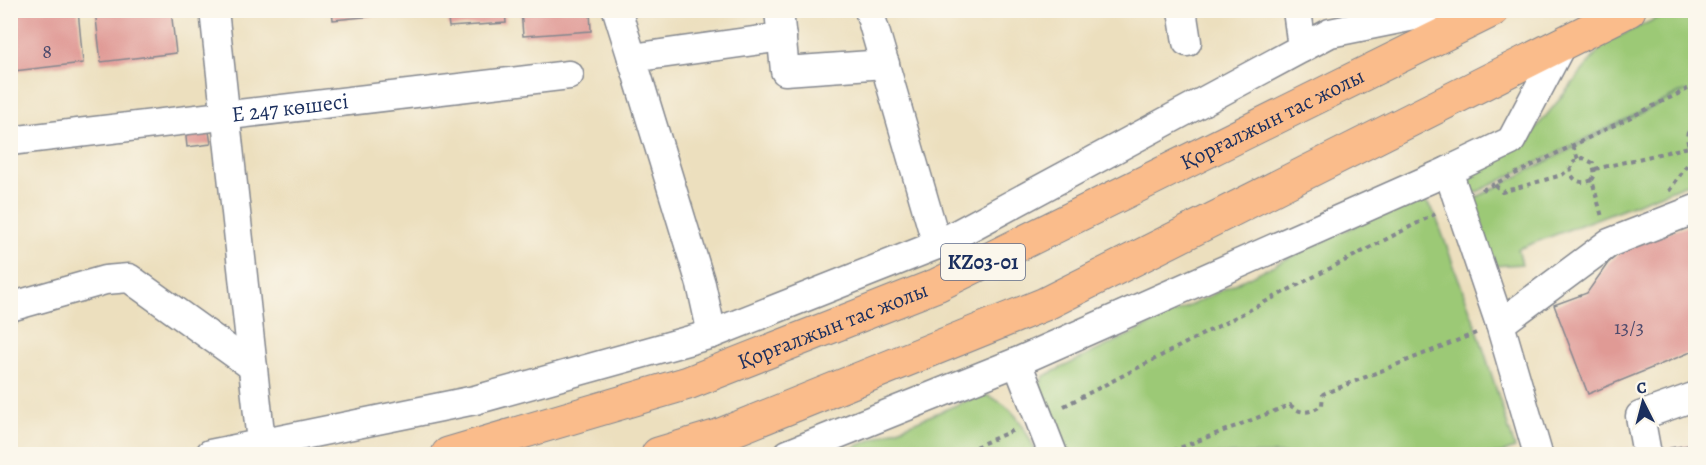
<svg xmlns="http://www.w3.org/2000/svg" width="1706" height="465" viewBox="0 0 1706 465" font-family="Alegreya,serif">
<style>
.green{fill:#9cc976;stroke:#5c7c6a;stroke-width:1.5}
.building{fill:#e09a95}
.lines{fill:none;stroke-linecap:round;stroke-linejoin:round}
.minor-casing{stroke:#84878e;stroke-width:31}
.major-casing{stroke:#84878e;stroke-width:35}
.path{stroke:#84878e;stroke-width:4;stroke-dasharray:4.5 4.5;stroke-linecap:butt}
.minor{stroke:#fff;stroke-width:28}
.major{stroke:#fabc8b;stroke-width:33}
.labels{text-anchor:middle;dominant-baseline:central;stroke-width:6;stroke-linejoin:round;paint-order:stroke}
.number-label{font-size:20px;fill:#4c4a6c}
.shield{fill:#fbf7ec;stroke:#5e6b89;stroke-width:1.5}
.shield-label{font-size:21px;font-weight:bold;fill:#1b2f5e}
.street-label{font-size:22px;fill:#1b2f5e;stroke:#fbf7ec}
</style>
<rect width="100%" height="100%" fill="#fbf7ec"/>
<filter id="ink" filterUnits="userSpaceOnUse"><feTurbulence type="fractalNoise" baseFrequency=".0167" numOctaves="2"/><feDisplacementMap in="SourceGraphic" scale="12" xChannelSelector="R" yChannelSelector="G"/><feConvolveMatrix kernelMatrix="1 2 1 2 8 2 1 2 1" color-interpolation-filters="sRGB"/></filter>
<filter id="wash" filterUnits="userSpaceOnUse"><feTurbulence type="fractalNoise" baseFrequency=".008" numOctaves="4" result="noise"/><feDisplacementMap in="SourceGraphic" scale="24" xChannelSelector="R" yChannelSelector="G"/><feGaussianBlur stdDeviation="1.35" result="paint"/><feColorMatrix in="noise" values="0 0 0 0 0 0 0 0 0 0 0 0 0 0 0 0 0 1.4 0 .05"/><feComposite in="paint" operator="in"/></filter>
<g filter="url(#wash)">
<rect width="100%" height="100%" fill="#ecdfbe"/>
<g class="green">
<polygon points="1672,11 1695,11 1695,181 1518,249 1522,264 1494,266 1473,199 1686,90 1471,195 1467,174 1524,143 1605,43"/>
<polygon points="1417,196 1428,204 1435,214 1478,332 1515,448 1499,454 1063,454 1038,388 1044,376"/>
<path d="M983,394C1014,404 1024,426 1037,454H837Z"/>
</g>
<g id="blocks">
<g class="building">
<polygon points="10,10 78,10 83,63 14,71"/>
<polygon points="95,10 171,10 176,53 101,62"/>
<polygon points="332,10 415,10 415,12 333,20"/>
<polygon points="447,10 505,10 506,23 449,27"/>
<polygon points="521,10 590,10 591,31 523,36"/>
<polygon points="208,125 211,144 187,147 185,127"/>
<polygon points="1696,223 1696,350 1588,394 1554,305 1587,293 1608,263 1628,246"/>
<polygon points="1696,444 1696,454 1670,454 1670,448"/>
</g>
</g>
</g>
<g filter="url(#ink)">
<use href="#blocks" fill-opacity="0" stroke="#84878e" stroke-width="1.5"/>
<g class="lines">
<defs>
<g id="minor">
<polyline points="214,10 261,442"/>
<polyline points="617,10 632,58"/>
<polyline points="779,10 785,71 885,64"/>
<polyline points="869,10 937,245"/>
<polyline points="1182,10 1187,42"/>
<polyline points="1297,10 1302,48"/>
<path id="s1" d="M10,141L569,75"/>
<polyline points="1448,171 1500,324 1538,454"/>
<polyline points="10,307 105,280 129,278 253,367"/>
<polyline points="1500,324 1609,243 1696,209"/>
<polyline points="712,334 701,284 632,58 782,37"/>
<polyline points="1017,362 1053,454"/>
<polyline points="210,454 475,400 712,334 937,245 1330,33 1444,10"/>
<polyline points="788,454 1017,362 1448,171 1511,141 1562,44"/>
<polyline points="1647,454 1640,416 1696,396"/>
</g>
<g id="major">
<path id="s2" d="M448,454L688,383L937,285L1493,10"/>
<polyline points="658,454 718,436 1045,304 1629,10"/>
</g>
</defs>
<use href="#minor" class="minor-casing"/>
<use href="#major" class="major-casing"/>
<g class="path">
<path d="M1696,126C1683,132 1685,144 1696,151"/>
<polyline points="1573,146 1578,159"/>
<polyline points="1595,169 1689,147"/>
<path d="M1592,180C1571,190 1561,162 1583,158L1593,163L1595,175L1592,180L1602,217"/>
<polyline points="1495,185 1502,192 1562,175 1569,169"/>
<polyline points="1482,190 1696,85"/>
<polyline points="1669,191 1696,152"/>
<polyline points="1064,406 1435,214"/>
<polyline points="959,454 1016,429"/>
<path d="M1164,454L1290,405C1301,415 1311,413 1322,405L1323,394L1476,333"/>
</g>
<use href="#minor" class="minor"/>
<use href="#major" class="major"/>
</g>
</g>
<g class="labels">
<g class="number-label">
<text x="47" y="51">8</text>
<text x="1629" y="327">13/3</text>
</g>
<rect class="shield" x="941" y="244" width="84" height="36" rx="4.5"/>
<g class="shield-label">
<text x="983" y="262">KZ03-01</text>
</g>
<g class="street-label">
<text stroke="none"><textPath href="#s1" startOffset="282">Е 247 көшесі</textPath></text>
<text stroke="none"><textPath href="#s2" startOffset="892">Қорғалжын тас жолы</textPath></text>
<text stroke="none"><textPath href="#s2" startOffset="406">Қорғалжын тас жолы</textPath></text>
</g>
</g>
<rect width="1706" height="465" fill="none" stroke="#fbf7ec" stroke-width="36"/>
<g transform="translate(1643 402) rotate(354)" stroke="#fbf7ec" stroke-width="4.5" paint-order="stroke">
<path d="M0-4.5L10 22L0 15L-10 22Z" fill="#1b2f5e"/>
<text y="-9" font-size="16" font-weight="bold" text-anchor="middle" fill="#1b2f5e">С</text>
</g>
</svg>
